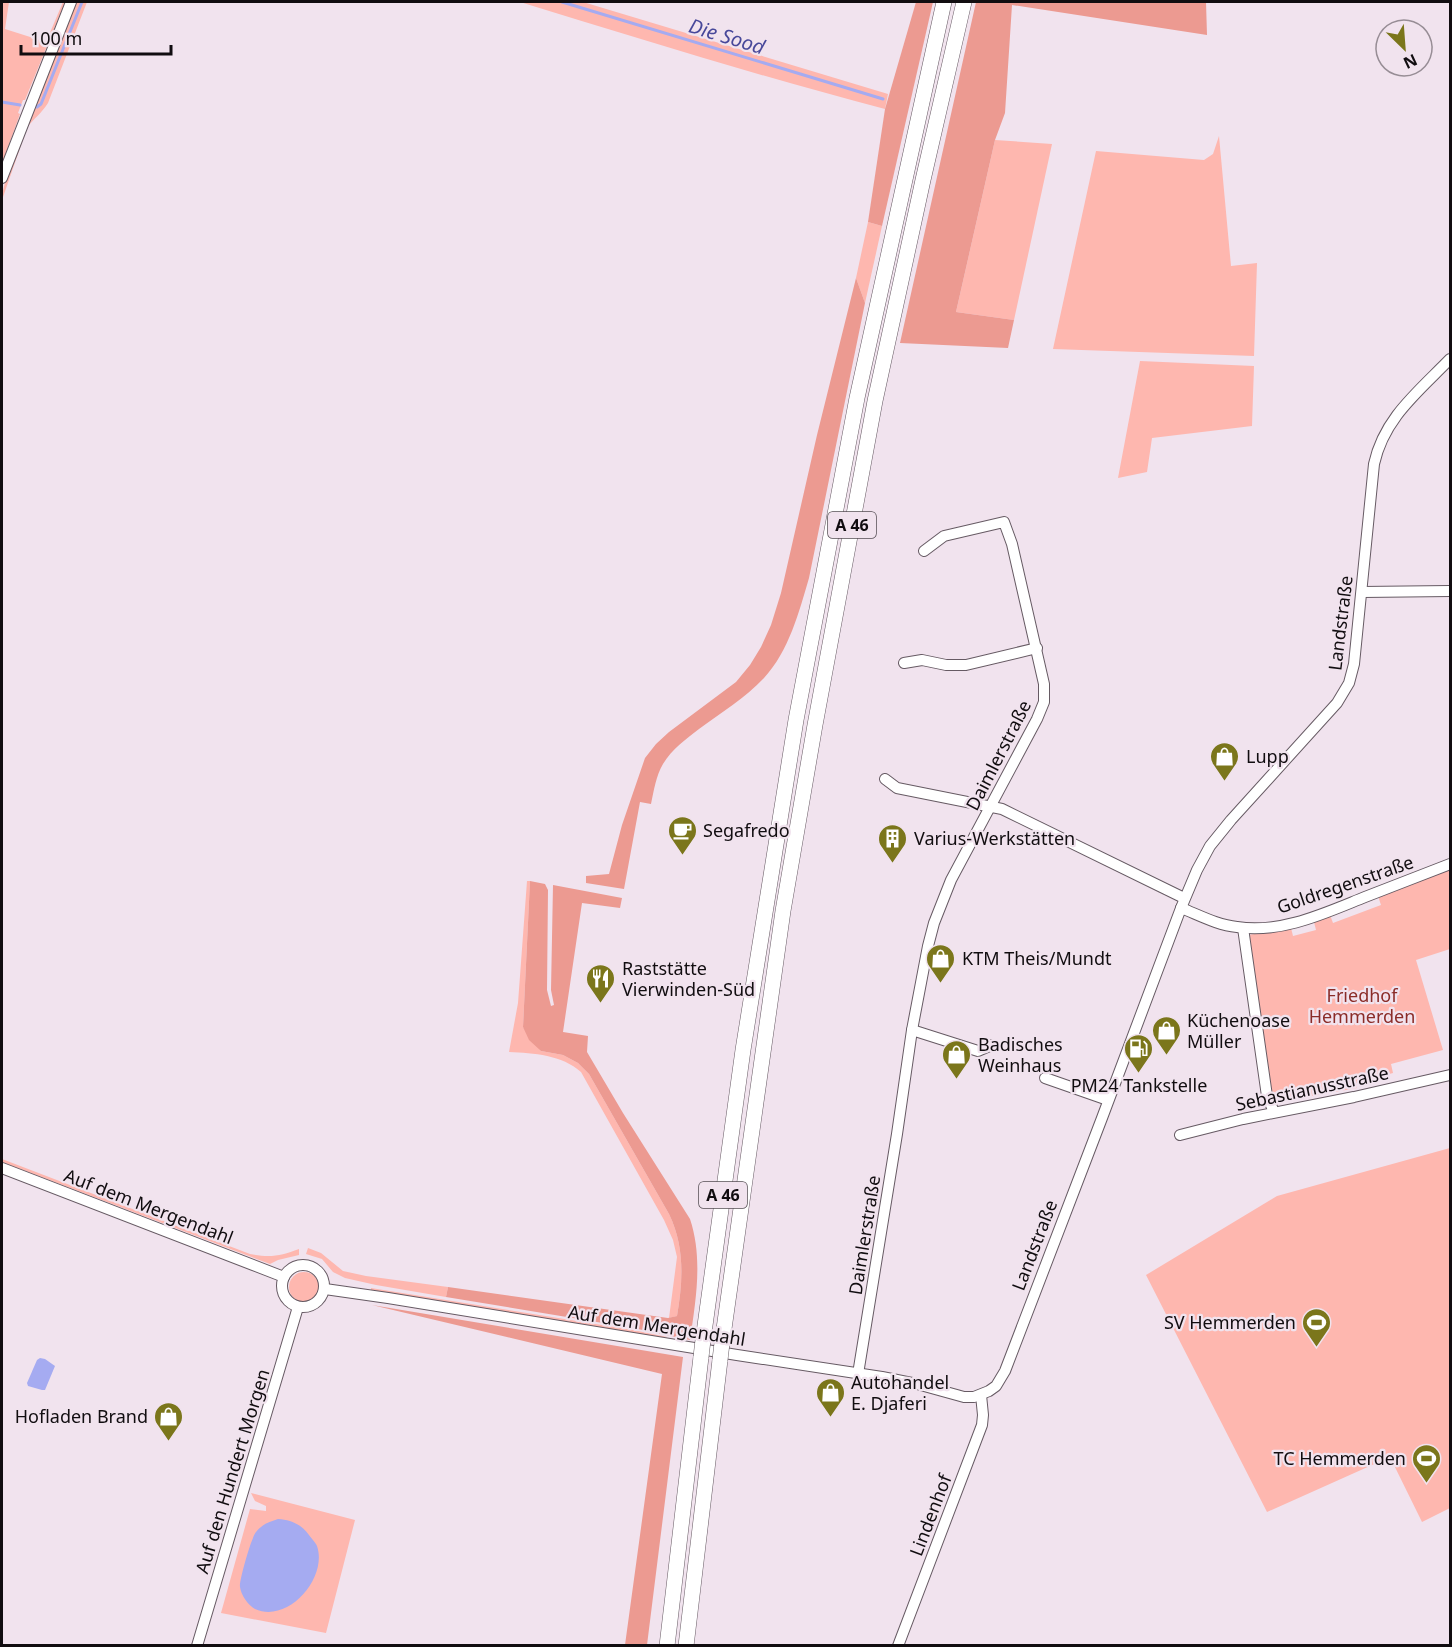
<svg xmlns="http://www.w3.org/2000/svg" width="1452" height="1647" viewBox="0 0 1452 1647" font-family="'Noto Sans',sans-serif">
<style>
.green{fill:#feb7af}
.forest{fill:#ec9a91}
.water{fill:#a5abf1}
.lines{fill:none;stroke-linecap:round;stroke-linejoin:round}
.stream{stroke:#a5abf1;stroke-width:3}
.minor-casing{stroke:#665a63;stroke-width:12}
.highway-casing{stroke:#665a63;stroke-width:16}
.minor{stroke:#fff;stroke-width:10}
.highway{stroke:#fff;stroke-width:15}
.highway-bridge-casing{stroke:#665a63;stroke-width:16;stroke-linecap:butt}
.highway-bridge{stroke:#fff;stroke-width:15}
.labels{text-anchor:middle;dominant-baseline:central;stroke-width:4.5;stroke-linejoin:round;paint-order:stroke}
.shield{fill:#f1e3ee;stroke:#544d53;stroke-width:1.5}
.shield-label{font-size:16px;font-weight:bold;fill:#110d10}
.street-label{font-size:18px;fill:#110d10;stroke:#f1e3ee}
.poi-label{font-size:18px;fill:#110d10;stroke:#f1e3ee;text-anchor:start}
.park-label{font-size:18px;fill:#8b2c28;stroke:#f1e3ee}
.water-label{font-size:20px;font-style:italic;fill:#48489a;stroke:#f1e3ee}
</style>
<rect width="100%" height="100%" fill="#f1e3ee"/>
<g class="green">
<polygon points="2,2 9,2 5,29 46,42 63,2 65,2 25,100 23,100 18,113 20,114 2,164"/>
<path d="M76,2H87L48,103C42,113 33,119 27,128L2,200V194L6,179Z"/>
<path d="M520,2H583L888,94L885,109C762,77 641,39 520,2Z"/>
<polygon points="1219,136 1231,266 1257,263 1254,356 1053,349 1096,151 1204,160 1213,154"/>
<polygon points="995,140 1052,144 1014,320 956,312"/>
<polygon points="868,222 882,226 865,303 856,278"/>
<polygon points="1140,361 1254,366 1252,426 1152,438 1147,472 1118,478"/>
<polygon points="1450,868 1450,949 1416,960 1443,1050 1391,1064 1393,1073 1356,1083 1357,1088 1306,1097 1274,1095 1268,1083 1248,935 1291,928 1293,936 1316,930 1314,922 1330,915 1333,923 1381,905 1378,896"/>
<path d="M527,881H530L523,1027L541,1051L563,1055L578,1063L589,1074L669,1214C685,1247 683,1281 677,1316L669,1318L677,1257L673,1240L664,1220L581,1072C562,1055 534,1053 509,1052L518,1003Z"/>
<polygon points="1450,1148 1450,1508 1422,1522 1390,1457 1267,1512 1146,1275 1277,1196"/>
<path d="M2,1159L250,1254C270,1258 281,1256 299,1249V1255L278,1260L270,1264L2,1162Z"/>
<polygon points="308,1248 321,1253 343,1271 366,1276 448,1287 446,1297 376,1285 345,1278 333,1272 322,1259 306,1254"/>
<circle cx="304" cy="1287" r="15"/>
<polygon points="371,1288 633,1330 667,1337 666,1338 371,1290"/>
<polygon points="251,1493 355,1520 326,1633 221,1613 250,1509 266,1511 266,1506 255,1501"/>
</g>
<g class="forest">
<polygon points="916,2 933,2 882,226 868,222 885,109"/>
<polygon points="976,2 1206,2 1207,35 1012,5 1005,113 995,140 956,312 1014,320 1008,348 900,343"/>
<path d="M856,278L865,303L809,578C799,612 789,651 764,678C745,698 721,713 699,729C685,740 672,749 663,764C656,776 654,790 651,804L640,802L624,889L586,883V876L609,874L622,825L645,758L656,744L669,732L736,682L750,665L761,647L771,625L781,593L817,435Z"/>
<path d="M530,881L545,884L548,890L547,990L551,1006L554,1005L551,990L553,885L622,898L620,908L582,903L563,1032L588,1036L587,1052L623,1113L690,1219C703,1258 696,1299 690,1340L633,1328L446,1297L448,1287L668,1318L677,1316C683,1281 685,1247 669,1214L589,1074L578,1063L563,1055L541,1051L529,1040L523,1027Z"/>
<polygon points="372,1305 683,1357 647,1645 625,1645 662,1374"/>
</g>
<g class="water">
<polygon points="40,1358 45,1359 55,1366 45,1390 42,1390 28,1386 27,1383 37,1360"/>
<path d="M278,1519C291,1520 301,1524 309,1535C311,1538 316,1543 317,1546C328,1578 288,1624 255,1609C248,1605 241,1595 240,1587C239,1581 250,1544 253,1538C254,1534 258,1529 261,1527C265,1523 272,1521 278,1519Z"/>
</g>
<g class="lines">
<g class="stream">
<polyline points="562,2 883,99"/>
<polyline points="2,102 20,105"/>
<polyline points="37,107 41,104 82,2"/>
</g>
<defs>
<g id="minor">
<polyline points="2,178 71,2"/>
<polyline points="1362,592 1450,591"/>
<polyline points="904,663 922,660 946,665 966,665 1037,648"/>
<polyline points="885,779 897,788 1002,809 1184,898"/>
<path d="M1181,908C1199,915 1217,925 1237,927C1281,934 1325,913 1365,897C1393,886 1422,875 1450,864"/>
<polyline points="1243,928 1267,1096 1274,1112"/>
<polyline points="912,1030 978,1051 992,1045"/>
<polyline points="1045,1078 1108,1100"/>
<polyline points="1180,1135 1243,1119 1354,1097 1450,1075"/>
<polyline points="2,1168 284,1277"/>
<circle cx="303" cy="1286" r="21"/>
<path d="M325,1289L388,1298L737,1355L882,1377L917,1384L964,1397H974L989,1391L996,1386L1005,1371L1102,1118L1181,908L1197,870L1210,846L1231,820L1337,703L1349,683L1354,664L1374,464C1384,418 1418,392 1450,359"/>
<polyline points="858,1374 897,1134 912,1030 928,946 934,923 951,880 1037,719 1044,702 1044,684 1012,544 1004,522 944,536 924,551"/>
<polyline points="197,1646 298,1307"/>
<polyline points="898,1646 982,1425 983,1415 981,1395"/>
</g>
<g id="highway">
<polyline points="703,1340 743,1050 796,720 857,398 944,2"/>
<polyline points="722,1343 783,911 815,725 875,401 923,180 964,2"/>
<polyline points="667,1646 701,1357"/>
<polyline points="686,1646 720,1360"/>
</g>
</defs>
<use href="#minor" class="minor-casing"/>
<use href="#highway" class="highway-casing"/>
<use href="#minor" class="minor"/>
<use href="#highway" class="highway"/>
<defs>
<g id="highway-bridge">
<polyline points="701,1357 703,1340"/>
<polyline points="720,1360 722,1343"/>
</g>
</defs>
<use href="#highway-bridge" class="highway-bridge-casing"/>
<use href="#highway-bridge" class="highway-bridge"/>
</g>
<defs>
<symbol id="shop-pin" viewBox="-11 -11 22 30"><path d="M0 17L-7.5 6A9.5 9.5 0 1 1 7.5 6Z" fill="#7b761b" stroke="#f1e3ee"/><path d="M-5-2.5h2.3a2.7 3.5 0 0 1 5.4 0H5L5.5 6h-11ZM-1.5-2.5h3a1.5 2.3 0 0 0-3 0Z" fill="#fff"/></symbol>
<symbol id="cafe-pin" viewBox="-11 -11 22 30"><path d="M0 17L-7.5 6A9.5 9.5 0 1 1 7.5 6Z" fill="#7b761b" stroke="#f1e3ee"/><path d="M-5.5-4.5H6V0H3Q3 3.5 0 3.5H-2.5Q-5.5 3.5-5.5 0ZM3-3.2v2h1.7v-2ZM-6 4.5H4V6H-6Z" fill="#fff"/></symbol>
<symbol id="building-pin" viewBox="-11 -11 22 30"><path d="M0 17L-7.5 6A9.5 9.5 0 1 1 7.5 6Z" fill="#7b761b" stroke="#f1e3ee"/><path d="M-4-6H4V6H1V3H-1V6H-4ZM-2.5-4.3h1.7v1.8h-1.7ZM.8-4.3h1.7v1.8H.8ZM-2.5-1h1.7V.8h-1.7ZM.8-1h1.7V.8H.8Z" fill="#fff"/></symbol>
<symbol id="restaurant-pin" viewBox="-11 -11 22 30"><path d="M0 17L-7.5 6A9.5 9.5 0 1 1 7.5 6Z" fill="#7b761b" stroke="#f1e3ee"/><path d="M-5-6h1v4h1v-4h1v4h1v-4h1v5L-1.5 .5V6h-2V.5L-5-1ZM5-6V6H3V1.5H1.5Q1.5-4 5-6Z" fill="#fff"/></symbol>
<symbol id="fuel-pin" viewBox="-11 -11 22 30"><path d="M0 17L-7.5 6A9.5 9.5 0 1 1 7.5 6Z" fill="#7b761b" stroke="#f1e3ee"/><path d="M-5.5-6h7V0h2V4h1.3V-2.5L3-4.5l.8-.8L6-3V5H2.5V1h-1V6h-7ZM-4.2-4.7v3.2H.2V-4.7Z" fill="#fff"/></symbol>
<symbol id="stadium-pin" viewBox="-11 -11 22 30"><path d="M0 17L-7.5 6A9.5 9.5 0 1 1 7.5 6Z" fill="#7b761b" stroke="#f1e3ee"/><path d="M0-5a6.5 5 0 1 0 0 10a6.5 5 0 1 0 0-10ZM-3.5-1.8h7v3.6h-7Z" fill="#fff"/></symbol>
</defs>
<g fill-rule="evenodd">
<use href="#shop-pin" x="1208" y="740" width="33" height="45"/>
<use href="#cafe-pin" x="666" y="814" width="33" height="45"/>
<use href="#building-pin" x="876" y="822" width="33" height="45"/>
<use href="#shop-pin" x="924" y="942" width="33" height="45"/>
<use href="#restaurant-pin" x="584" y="962" width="33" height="45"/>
<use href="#shop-pin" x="1150" y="1014" width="33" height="45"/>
<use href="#fuel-pin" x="1122" y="1032" width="33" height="45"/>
<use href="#shop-pin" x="940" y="1038" width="33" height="45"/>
<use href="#stadium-pin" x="1300" y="1306" width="33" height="45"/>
<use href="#shop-pin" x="814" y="1376" width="33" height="45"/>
<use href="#shop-pin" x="152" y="1400" width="33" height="45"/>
<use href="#stadium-pin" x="1410" y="1442" width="33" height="45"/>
</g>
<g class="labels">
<g class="shield">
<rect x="828" y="512" width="48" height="26" rx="4.5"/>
<rect x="699" y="1182" width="48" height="26" rx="4.5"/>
</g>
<g class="shield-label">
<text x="852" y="525">A 46</text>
<text x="723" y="1195">A 46</text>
</g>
<g class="street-label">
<text transform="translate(1340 623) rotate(-83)">Landstraße</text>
<text transform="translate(998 755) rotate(-63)">Daimlerstraße</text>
<text transform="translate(1345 884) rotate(-19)">Goldregenstraße</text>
<text transform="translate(1312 1088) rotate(-12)">Sebastianusstraße</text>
<text transform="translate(149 1206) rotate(21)">Auf dem Mergendahl</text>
<text transform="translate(864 1235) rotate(-81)">Daimlerstraße</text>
<text transform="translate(1034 1245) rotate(-69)">Landstraße</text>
<text transform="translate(657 1325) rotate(9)">Auf dem Mergendahl</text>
<text transform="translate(232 1471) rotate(-73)">Auf den Hundert Morgen</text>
<text transform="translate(930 1515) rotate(-69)">Lindenhof</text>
</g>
<g class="poi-label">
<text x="1246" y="756">Lupp</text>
<text x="703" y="830">Segafredo</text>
<text x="914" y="838">Varius-Werkstätten</text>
<text x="962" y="958">KTM Theis/Mundt</text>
<text x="622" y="968">Raststätte<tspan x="622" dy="21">Vierwinden-Süd</tspan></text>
<text x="1187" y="1020">Küchenoase<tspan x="1187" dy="21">Müller</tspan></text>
<text x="978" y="1044">Badisches<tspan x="978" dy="21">Weinhaus</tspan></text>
<text x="1139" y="1085" text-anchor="middle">PM24 Tankstelle</text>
<text x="1296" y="1322" text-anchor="end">SV Hemmerden</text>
<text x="851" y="1382">Autohandel<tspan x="851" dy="21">E. Djaferi</tspan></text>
<text x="148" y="1416" text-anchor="end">Hofladen Brand</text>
<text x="1406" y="1458" text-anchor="end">TC Hemmerden</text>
</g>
<g class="park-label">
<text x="1362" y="995">Friedhof<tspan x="1362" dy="21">Hemmerden</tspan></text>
</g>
<g class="water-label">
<text transform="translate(727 36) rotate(17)">Die Sood</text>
</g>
</g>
<rect width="1452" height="1647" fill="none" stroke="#110d10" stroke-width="6"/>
<g transform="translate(1404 48) rotate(155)"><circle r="28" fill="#f1e3ee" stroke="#978d95" stroke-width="1.5"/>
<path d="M0-4.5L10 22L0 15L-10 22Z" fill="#7b761b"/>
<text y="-9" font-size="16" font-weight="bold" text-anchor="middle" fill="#110d10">N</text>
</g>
<path d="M21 45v9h150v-9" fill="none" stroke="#110d10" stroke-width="3"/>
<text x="30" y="45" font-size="18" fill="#110d10" stroke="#f1e3ee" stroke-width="4.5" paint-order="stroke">100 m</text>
</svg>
